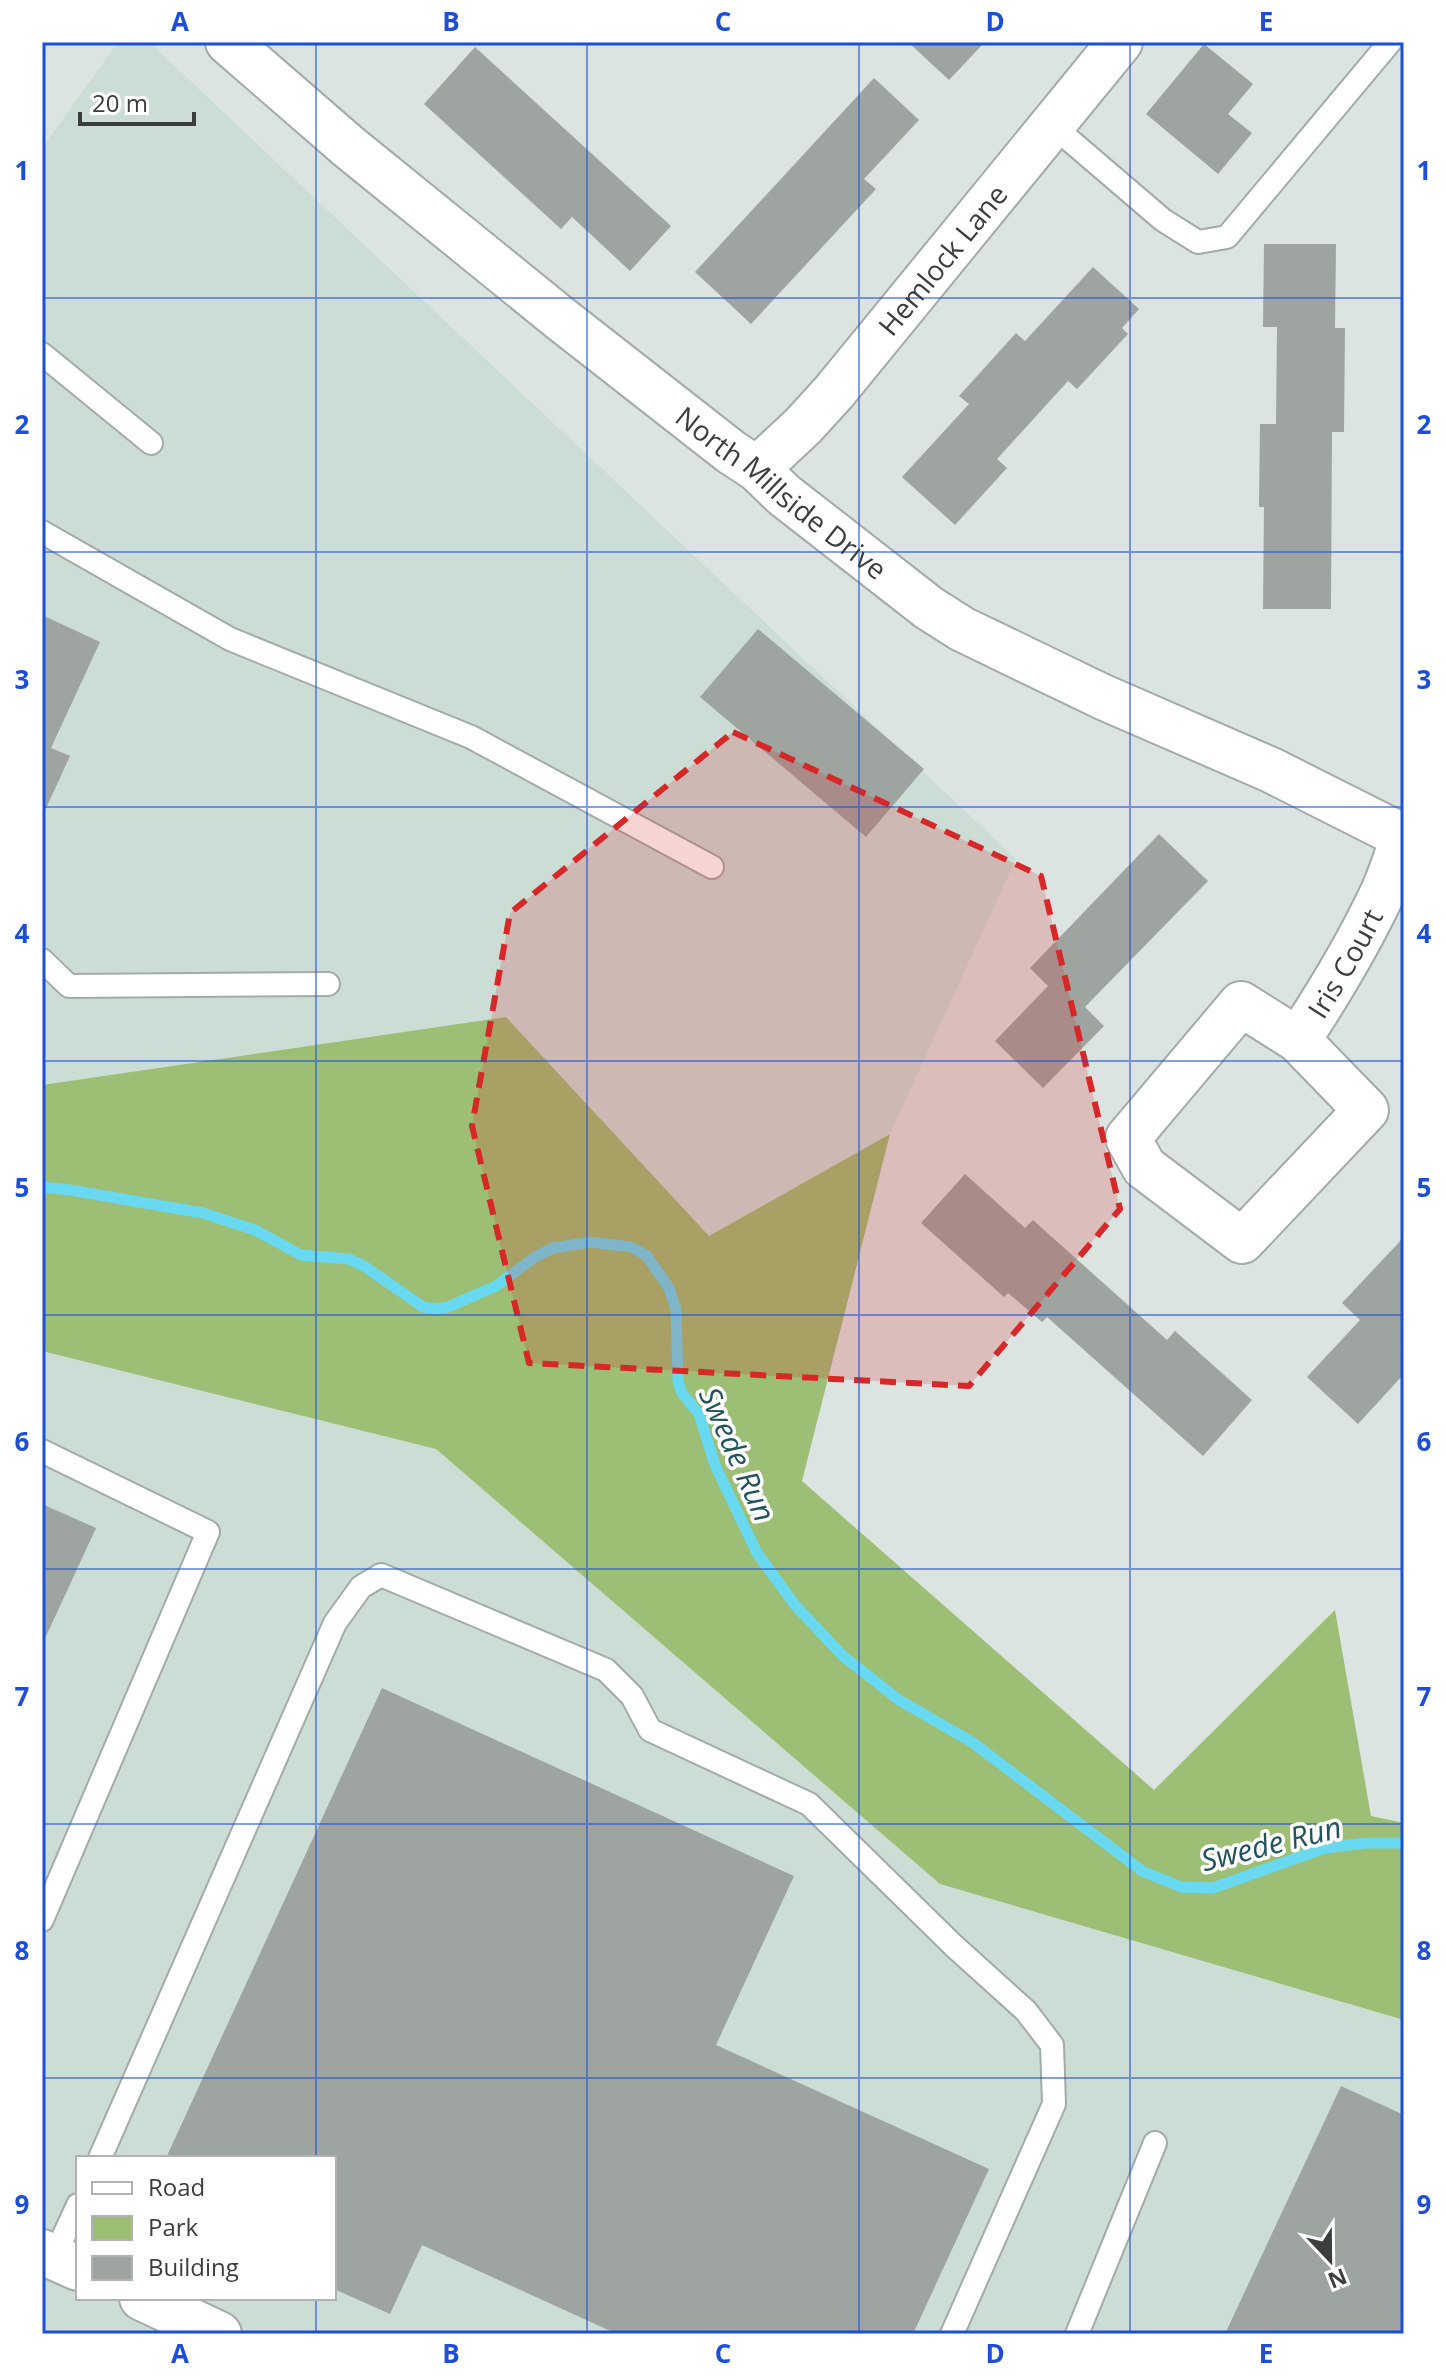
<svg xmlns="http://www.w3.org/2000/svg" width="1446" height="2376" viewBox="0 0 1446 2376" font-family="'Open Sans',sans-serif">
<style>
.built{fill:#ccddd6;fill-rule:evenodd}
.green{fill:#9dbe75}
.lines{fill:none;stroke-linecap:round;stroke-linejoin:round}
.stream{stroke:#68d9f0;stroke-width:11}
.building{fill:#9ea49f}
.service-casing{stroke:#a3aba8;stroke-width:26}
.minor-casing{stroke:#a3aba8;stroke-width:48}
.service{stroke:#fff;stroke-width:22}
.minor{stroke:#fff;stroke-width:44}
.marked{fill:#d62828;fill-opacity:0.2;stroke:#d62828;stroke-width:6;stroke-dasharray:16 10;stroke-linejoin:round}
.grid{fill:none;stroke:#1d4ed8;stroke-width:2;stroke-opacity:0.55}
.labels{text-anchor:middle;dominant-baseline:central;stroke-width:7;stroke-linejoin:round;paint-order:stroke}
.street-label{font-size:28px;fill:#3b3e3d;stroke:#fff}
.water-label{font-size:30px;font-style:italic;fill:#22535d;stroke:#fff}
.neatline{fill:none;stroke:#1d4ed8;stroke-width:3}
.grid-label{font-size:26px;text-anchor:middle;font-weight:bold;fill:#1d4ed8}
</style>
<rect width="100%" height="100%" fill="#dce4e1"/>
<g class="built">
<polygon points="118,42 149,42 1016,859 890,1134 709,1236 506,1017 42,1085 42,148"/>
<path d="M42,1351L436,1449L940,1884L1404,2020V2334H42ZM78,2158H334V2298H78Z"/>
</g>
<polygon class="green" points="506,1017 709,1236 890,1134 802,1481 1154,1790 1335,1610 1371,1816 1404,1823 1404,2020 940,1884 436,1449 42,1351 42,1085"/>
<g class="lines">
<polyline class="stream" points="42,1187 70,1190 203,1213 255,1230 301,1255 349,1259 364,1266 423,1307 436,1309 448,1307 496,1286 535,1257 553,1248 590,1242 631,1247 646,1255 669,1288 676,1309 678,1382 682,1393 699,1414 715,1465 757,1553 795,1605 843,1656 899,1700 972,1742 1142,1871 1181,1887 1213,1888 1325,1848 1366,1843 1404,1843"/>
</g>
<g class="building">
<polygon points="908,42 985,42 949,80"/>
<polygon points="1204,44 1253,84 1228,114 1252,133 1218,174 1146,114"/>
<polygon points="475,47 671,226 630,271 572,217 561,229 424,104"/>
<polygon points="874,78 919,120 864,179 876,189 751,324 695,272"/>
<polygon points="1264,244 1336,244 1335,328 1345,328 1344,432 1332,432 1331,609 1263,609 1264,507 1259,507 1260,424 1276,424 1277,327 1263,327"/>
<polygon points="1093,267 1139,309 1122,328 1128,334 1077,389 1068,381 997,459 1007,468 955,525 902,477 969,404 959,396 1016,333 1025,341"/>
<polygon points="42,615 100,642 51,748 70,756 42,817"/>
<polygon points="758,629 924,769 866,837 700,697"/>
<polygon points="1159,834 1208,881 1085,1007 1104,1026 1043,1088 995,1041 1048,986 1030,968"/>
<polygon points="965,1174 1025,1228 1033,1220 1167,1340 1175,1331 1252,1400 1203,1456 1047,1317 1042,1322 1008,1293 1004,1297 921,1223"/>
<polygon points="1404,1237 1404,1342 1400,1346 1404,1350 1404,1374 1358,1424 1307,1377 1360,1320 1342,1303"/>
<polygon points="42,1504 96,1528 42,1645"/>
<polygon points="382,1688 794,1876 716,2045 989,2169 913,2334 617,2334 422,2245 390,2314 334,2289 334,2158 166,2158"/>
<polygon points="1341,2086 1404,2115 1404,2334 1225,2334"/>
</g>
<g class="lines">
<defs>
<g id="service">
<polyline points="1052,125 1163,220 1198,242 1227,237 1390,42"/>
<polyline points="42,354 151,443"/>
<polyline points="42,532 230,639 471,737 712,867"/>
<polyline points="42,960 69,986 328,984"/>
<polyline points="42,1451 208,1532 42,1920"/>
<polyline points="100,2158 335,1623 361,1587 381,1575 606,1670 632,1696 650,1730 809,1804 954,1946 1026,2011 1052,2045 1054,2104 952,2334"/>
<polyline points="54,2257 78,2205"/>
<polyline points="1077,2334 1155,2143"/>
</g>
<g id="minor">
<path id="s1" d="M228,42L349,147L561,319L731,452L757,469L784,495L929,608L962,629L1103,697L1271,770L1404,837"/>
<path id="s2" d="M757,469L803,426L834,392L1120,42"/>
<polygon points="1241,1004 1298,1040 1366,1110 1242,1241 1144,1167 1128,1138"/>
<path id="s3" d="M1298,1040C1329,993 1358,945 1382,894C1391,875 1397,854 1404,835"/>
<polyline points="42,2252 78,2268"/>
<polyline points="142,2298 219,2334"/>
</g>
</defs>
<use href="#service" class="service-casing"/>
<use href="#minor" class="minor-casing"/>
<use href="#service" class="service"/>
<use href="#minor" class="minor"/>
</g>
<path class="marked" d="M733,732L1041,876L1120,1209L969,1386L529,1363L472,1126L510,913Z"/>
<path class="grid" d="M316,42V2158M587,42V2334M859,42V2334M1130,42V2334M42,298H1404M42,552H1404M42,807H1404M42,1061H1404M42,1315H1404M42,1569H1404M42,1824H1404M42,2078H1404M316,2298V2334"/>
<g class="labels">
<g class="street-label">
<text stroke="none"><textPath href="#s2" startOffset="280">Hemlock Lane</textPath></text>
<text stroke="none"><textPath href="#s1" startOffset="714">North Millside Drive</textPath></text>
<text stroke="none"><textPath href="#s3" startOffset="90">Iris Court</textPath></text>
</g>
<g class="water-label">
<text transform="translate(738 1454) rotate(66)">Swede Run</text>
<text transform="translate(1271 1843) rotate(-14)">Swede Run</text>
</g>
</g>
<rect width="1446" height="2376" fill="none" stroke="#ffffff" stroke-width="88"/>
<rect x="76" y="2156" width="260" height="144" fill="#ffffff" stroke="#b1b2b1" stroke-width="2"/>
<rect x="92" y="2182" width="40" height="12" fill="#ffffff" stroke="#b1b2b1" stroke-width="2"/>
<text x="148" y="2196" font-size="24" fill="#3b3e3d">Road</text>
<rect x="92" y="2216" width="40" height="24" fill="#9dbe75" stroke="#b1b2b1" stroke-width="2"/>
<text x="148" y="2236" font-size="24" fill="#3b3e3d">Park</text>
<rect x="92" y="2256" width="40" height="24" fill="#9ea49f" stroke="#b1b2b1" stroke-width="2"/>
<text x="148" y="2276" font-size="24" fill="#3b3e3d">Building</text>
<g transform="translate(1330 2260) rotate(158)" stroke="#ffffff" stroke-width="6" paint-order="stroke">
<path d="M0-6L14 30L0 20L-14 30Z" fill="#3b3e3d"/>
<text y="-12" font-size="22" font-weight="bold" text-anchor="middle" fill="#3b3e3d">N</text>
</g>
<path d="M80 112v12h114v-12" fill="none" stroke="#3b3e3d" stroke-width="4"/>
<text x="92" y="112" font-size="24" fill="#3b3e3d" stroke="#ffffff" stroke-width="6" paint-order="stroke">20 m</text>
<rect x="44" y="44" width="1358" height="2288" class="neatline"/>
<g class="grid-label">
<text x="180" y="31">A</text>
<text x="451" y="31">B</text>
<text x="723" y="31">C</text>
<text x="995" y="31">D</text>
<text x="1266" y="31">E</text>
<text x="22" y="180">1</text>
<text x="1424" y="180">1</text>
<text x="22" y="434">2</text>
<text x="1424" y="434">2</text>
<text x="22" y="689">3</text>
<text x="1424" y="689">3</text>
<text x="22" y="943">4</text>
<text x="1424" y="943">4</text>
<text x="22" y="1197">5</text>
<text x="1424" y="1197">5</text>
<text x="22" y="1451">6</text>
<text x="1424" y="1451">6</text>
<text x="22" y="1706">7</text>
<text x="1424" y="1706">7</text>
<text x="22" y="1960">8</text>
<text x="1424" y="1960">8</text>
<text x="22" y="2214">9</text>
<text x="1424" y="2214">9</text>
<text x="180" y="2363">A</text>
<text x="451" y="2363">B</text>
<text x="723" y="2363">C</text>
<text x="995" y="2363">D</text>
<text x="1266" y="2363">E</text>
</g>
</svg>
